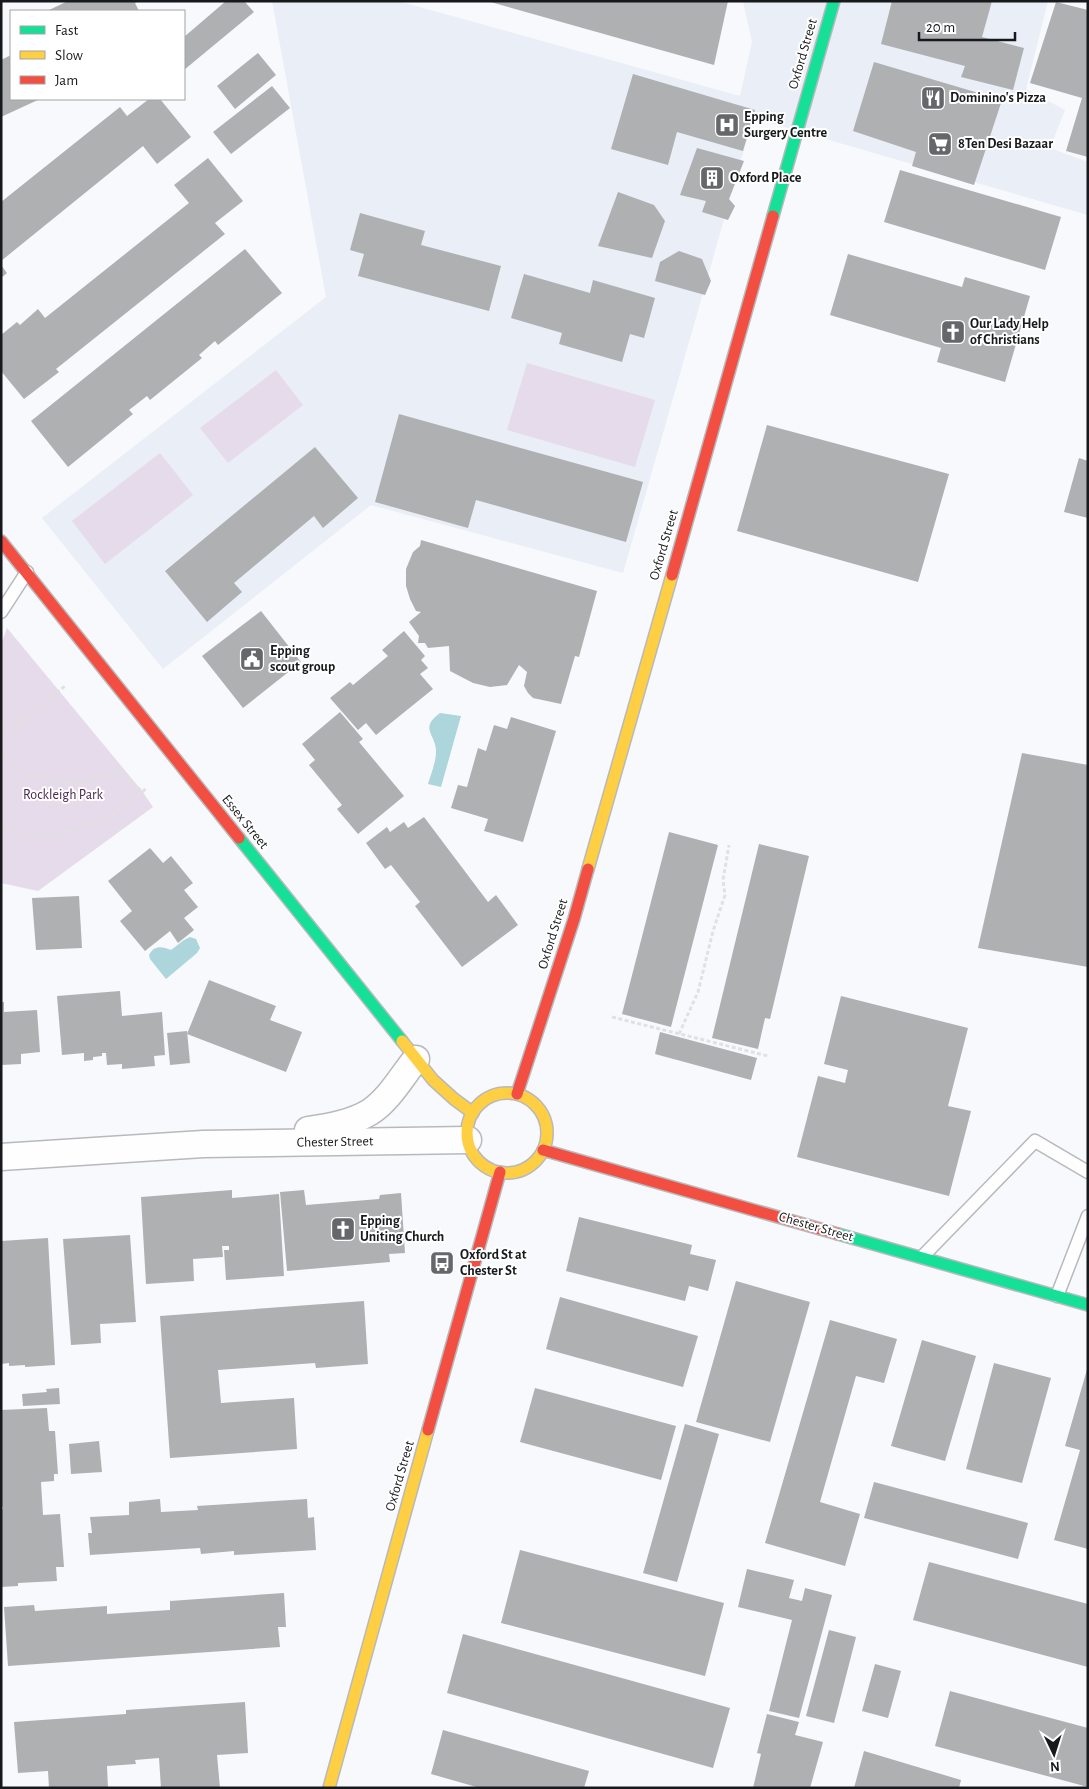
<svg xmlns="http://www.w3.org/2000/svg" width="1089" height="1789" viewBox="0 0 1089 1789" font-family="'Alegreya Sans',sans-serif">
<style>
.built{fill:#e9eef7}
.green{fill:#e6dbea}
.water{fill:#add5dc}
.building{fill:#aeb0b2}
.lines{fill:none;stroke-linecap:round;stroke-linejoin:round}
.lane-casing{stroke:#b8b9bc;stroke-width:15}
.street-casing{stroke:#b8b9bc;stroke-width:29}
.fast-casing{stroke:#b8b9bc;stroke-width:14}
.slow-casing{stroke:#b8b9bc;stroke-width:14}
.jam-casing{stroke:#b8b9bc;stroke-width:14}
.path{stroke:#e1e1e2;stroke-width:3;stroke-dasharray:4 2.5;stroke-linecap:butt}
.lane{stroke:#fefeff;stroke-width:12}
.street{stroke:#fefeff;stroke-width:26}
.fast{stroke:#16e098;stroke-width:11}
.slow{stroke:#ffcf43;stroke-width:11}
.jam{stroke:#f24e42;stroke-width:11}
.labels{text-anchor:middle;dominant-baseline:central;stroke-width:4;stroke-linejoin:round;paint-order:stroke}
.street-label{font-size:14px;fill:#18191c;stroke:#fff}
.poi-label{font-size:14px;font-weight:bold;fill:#18191c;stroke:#fff;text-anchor:start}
.park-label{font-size:14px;fill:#4a2452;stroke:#fff}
</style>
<rect width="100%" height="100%" fill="#f7f9fc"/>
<polygon class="built" points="272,1 398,1 740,96 752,42 743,1 1048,1 1026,89 1065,110 1050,148 1088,162 1088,215 753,118 623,573 371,505 163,669 42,518 326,297"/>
<g class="green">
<polygon points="527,363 655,400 635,467 507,430"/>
<polygon points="276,370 303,405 228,463 200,428"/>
<polygon points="160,453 193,495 105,564 72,521"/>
<polygon points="7,628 142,791 153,807 38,891 1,883 1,645"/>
</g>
<g class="water">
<path d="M440,713L461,716L441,787L428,784C431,774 436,762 436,752C437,735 418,729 440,713Z"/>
<path d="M190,937L196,939L200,948L197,953L166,979L150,959L149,955C154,945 162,946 171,950L184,940Z"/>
</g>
<g class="building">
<polygon points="68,1 138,1 135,3 139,11 47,11"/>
<polygon points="226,1 244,1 254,12 184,70 184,37"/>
<polygon points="487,1 728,1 714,65"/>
<polygon points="892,1 992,1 982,37 1024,48 1013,90 961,77 965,66 881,44"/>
<polygon points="1056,2 1088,10 1088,157 1066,151 1082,98 1030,83"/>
<polygon points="258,53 276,75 235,109 217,86"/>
<polygon points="11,55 11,99 40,99 1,117 1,60"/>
<polygon points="874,62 1002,100 974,185 912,166 916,152 853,131"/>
<polygon points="633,74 755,110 743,151 677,132 668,165 611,149"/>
<polygon points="272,86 290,108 231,154 213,132"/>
<polygon points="149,99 160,99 191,137 157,164 143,146 1,261 1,202 120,107 127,116"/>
<polygon points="697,148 744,161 729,199 735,206 728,220 702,212 706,201 680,195"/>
<polygon points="208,158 243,201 215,223 225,234 56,369 59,372 24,399 1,371 1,335 17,322 20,325 38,309 45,318 189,203 174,185"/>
<polygon points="900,170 1061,217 1045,270 884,222"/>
<polygon points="618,192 654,205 665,221 652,258 598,246"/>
<polygon points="360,213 425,231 421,245 501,266 489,311 358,276 364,254 350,250"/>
<polygon points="245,249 282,293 218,345 215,341 199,355 202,358 150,400 147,396 129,410 133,414 68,467 31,421"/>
<polygon points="679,251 702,259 711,281 705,295 655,281 660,262"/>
<polygon points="848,254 962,287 965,277 1030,296 1005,382 937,362 941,348 830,315"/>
<polygon points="1,265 7,273 1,278"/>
<polygon points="524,274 590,293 593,280 655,298 644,338 630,334 622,362 559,344 562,333 511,318"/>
<polygon points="399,414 643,482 626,542 476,500 468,528 375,502"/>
<polygon points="767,425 949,474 918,582 737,531"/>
<polygon points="315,447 358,498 323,528 314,516 234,583 242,592 207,622 165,571"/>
<polygon points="1079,458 1088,461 1088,518 1064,512"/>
<polygon points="421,540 597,591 579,657 575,656 561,704 533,698 528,693 524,686 527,672 519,665 507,685 490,687 473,683 450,671 449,646 428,648 425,643 418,643 419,636 409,622 421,612 416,611 410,599 406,586 406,569 413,552 420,546"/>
<polygon points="261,611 301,662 243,708 202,656"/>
<polygon points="404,631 425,656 421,660 428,668 420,674 433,689 376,735 366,723 358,730 330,698 350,682 353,685 388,656 382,650"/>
<polygon points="340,712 363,739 359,742 404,796 358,834 337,809 342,805 309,765 315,760 302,744"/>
<polygon points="511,717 556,731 523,842 484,831 488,819 451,808 458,785 467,787 478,748 486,751 494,725 507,729"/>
<polygon points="1022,753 1088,765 1088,967 978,948"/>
<polygon points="424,817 488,902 496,895 518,925 462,967 415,906 420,902 391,865 385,869 366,843 387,827 390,832 404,822 408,828"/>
<polygon points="669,832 718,845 671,1027 622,1014"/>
<polygon points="759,844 809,856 770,1019 765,1018 758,1049 712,1038"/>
<polygon points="150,848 163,863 171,856 193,883 184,890 198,907 184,918 194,930 178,943 170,931 145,951 120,921 132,911 108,881"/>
<polygon points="79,896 82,948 36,950 32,898"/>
<polygon points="209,980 276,1006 270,1020 302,1032 286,1072 187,1034"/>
<polygon points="120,991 122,1016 162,1012 165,1055 154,1056 155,1066 122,1069 122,1064 107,1065 106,1053 102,1053 102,1056 93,1057 93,1060 84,1061 84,1053 62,1055 57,996"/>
<polygon points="841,996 968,1028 948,1106 971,1111 949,1196 797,1157 818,1076 845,1083 848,1070 824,1064"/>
<polygon points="1,1002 4,1002 4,1012 37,1010 40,1052 21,1054 21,1064 1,1065"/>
<polygon points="187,1031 190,1063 170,1065 167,1033"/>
<polygon points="660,1032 757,1058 751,1080 655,1054"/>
<polygon points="232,1190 232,1198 279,1194 284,1276 226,1280 224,1250 229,1250 229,1246 222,1246 223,1257 193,1259 194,1281 146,1284 141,1197"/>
<polygon points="304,1190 306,1205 379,1199 380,1195 401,1193 405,1253 389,1254 390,1262 287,1271 280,1192"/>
<polygon points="579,1217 692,1245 690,1254 716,1260 708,1291 689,1286 685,1301 566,1271"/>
<polygon points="130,1235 136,1322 100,1324 101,1343 71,1345 63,1239"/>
<polygon points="48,1238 55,1365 25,1367 25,1365 9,1366 9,1363 1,1364 1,1241"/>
<polygon points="736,1281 810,1302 770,1442 696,1422"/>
<polygon points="560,1297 698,1336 683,1387 546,1349"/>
<polygon points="364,1301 368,1364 316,1368 315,1363 218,1370 221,1403 294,1398 297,1449 170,1458 160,1316"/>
<polygon points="830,1320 897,1339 884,1383 856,1376 820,1502 860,1514 845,1566 765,1543"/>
<polygon points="922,1340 976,1356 945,1461 891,1446"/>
<polygon points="994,1363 1051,1378 1022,1483 966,1469"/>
<polygon points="1088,1366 1088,1549 1054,1540 1080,1450 1065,1446"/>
<polygon points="59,1388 60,1404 23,1406 22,1394 47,1392 46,1389"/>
<polygon points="535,1388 676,1426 661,1480 520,1442"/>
<polygon points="47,1408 49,1431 55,1431 58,1474 54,1474 54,1481 41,1482 43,1515 60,1514 64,1567 56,1567 57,1581 18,1583 18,1586 1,1587 1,1509 3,1509 1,1502 1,1410"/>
<polygon points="685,1424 719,1434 677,1582 643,1573"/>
<polygon points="99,1441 102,1472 71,1474 69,1444"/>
<polygon points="874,1482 1028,1523 1018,1559 864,1518"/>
<polygon points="160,1499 161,1512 198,1510 197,1506 307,1499 308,1518 314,1517 316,1550 234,1555 234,1551 201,1554 200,1548 90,1555 88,1533 92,1533 90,1517 129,1515 129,1502"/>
<polygon points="520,1550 724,1603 705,1676 501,1623"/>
<polygon points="929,1562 1088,1604 1088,1667 913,1620"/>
<polygon points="747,1569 794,1580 789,1598 802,1601 805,1588 832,1595 799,1718 769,1711 792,1620 738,1607"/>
<polygon points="284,1593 286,1627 278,1627 280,1647 8,1666 4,1607 34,1605 35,1611 107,1606 107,1614 170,1610 170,1601"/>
<polygon points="829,1630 856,1637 834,1723 806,1716"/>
<polygon points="463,1634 730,1708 713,1768 447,1693"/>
<polygon points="875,1664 901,1671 888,1718 862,1711"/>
<polygon points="950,1691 1088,1728 1088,1787 935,1746"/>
<polygon points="245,1702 248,1753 217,1755 220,1788 161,1788 159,1758 135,1760 136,1764 107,1766 108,1788 49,1788 48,1771 18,1773 14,1722 126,1714 126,1710"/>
<polygon points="767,1714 799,1722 795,1735 823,1742 810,1788 753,1788 761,1754 757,1753"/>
<polygon points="443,1730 589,1771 584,1788 480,1788 431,1774"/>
<polygon points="864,1751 961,1780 959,1788 854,1788"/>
</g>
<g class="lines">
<defs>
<g id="lane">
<polyline points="1,612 27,572"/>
<polyline points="922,1257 1035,1141 1088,1172"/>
<polyline points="1057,1296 1088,1216"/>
</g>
<g id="street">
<path d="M308,1130C329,1127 352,1123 370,1112C389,1100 402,1076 416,1059"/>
<polyline points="1,1157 203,1144 468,1140"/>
</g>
<g id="fast">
<polyline points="773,216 834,1"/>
<polyline points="239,838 402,1041"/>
<polyline points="838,1234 1088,1305"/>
</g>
<g id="slow">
<polyline points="588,869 672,575"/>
<polyline points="402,1041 433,1080 454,1099 473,1113"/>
<circle cx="507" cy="1133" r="40"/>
<polyline points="329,1788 428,1430"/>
</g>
<g id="jam">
<polyline points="1,541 239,838"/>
<polyline points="672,575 773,216"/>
<polyline points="517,1094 574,919 588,869"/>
<polyline points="543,1150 838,1234"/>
<polyline points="428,1430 500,1172"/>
</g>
</defs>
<use href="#lane" class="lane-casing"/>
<use href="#street" class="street-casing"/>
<use href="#fast" class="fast-casing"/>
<use href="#slow" class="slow-casing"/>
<use href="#jam" class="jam-casing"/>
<g class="path">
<polyline points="1,738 65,686"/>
<polyline points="1,751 26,776 78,784 116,770 142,791"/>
<polyline points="1,823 27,834 50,836 106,821 147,788"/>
<polyline points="612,1017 768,1056"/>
<polyline points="679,1034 698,992 713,931 725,895 723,880 729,845"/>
</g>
<use href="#lane" class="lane"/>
<use href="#street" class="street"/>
<use href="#fast" class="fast"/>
<use href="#slow" class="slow"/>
<use href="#jam" class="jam"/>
</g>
<defs>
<symbol id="restaurant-square" viewBox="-11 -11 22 22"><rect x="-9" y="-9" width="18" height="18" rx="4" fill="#66676a" stroke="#fff"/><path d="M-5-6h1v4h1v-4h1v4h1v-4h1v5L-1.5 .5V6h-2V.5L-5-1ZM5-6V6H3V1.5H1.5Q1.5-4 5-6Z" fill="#fff"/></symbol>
<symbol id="hospital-square" viewBox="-11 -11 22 22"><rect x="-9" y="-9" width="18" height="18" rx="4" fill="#66676a" stroke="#fff"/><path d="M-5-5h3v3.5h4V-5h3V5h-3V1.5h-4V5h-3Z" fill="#fff"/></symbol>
<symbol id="supermarket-square" viewBox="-11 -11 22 22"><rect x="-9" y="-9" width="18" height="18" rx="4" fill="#66676a" stroke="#fff"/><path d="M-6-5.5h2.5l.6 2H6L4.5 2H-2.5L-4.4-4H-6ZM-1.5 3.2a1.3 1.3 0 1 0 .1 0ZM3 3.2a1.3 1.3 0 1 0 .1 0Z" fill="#fff"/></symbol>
<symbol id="building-square" viewBox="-11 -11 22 22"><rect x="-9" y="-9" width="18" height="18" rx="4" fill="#66676a" stroke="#fff"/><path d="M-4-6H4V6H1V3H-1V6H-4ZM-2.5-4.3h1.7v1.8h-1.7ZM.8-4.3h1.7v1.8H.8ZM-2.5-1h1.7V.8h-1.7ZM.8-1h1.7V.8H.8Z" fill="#fff"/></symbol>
<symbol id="church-square" viewBox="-11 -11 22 22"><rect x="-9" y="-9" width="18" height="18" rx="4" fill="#66676a" stroke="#fff"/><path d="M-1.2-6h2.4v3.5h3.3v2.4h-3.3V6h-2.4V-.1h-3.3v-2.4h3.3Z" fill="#fff"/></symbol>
<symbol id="civic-square" viewBox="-11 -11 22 22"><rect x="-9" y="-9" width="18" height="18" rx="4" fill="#66676a" stroke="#fff"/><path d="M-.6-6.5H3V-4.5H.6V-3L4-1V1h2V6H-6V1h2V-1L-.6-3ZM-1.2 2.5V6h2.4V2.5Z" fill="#fff"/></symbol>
<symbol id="bus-square" viewBox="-11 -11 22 22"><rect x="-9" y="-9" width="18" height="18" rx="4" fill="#66676a" stroke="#fff"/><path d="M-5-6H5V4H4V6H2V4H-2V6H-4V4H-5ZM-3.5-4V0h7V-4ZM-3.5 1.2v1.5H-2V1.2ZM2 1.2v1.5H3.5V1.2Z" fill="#fff"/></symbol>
</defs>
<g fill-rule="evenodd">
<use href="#restaurant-square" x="919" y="84" width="28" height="28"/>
<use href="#hospital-square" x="713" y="111" width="28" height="28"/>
<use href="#supermarket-square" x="926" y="130" width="28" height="28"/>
<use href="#building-square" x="698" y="164" width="28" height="28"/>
<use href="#church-square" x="939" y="318" width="28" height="28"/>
<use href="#civic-square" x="238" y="645" width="28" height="28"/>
<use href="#church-square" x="329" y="1215" width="28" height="28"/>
<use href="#bus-square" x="428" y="1249" width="28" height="28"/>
</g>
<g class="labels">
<g class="street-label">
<text transform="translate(803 54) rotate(-74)">Oxford Street</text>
<text transform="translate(664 545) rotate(-74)">Oxford Street</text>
<text transform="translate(245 822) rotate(51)">Essex Street</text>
<text transform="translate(553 934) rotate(-73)">Oxford Street</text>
<text transform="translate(335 1142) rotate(-1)">Chester Street</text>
<text transform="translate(816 1227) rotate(16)">Chester Street</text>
<text transform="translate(400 1476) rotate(-74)">Oxford Street</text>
</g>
<g class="poi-label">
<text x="950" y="98">Dominino's Pizza</text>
<text x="744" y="117">Epping<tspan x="744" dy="16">Surgery Centre</tspan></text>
<text x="958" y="144">8Ten Desi Bazaar</text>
<text x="730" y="178">Oxford Place</text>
<text x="970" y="324">Our Lady Help<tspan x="970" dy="16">of Christians</tspan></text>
<text x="270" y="651">Epping<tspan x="270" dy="16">scout group</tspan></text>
<text x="360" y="1221">Epping<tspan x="360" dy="16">Uniting Church</tspan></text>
<text x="460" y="1255">Oxford St at<tspan x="460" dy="16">Chester St</tspan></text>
</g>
<g class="park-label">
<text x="63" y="795">Rockleigh Park</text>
</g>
</g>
<rect width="1089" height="1789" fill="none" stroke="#18191c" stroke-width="5"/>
<rect x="10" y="10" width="175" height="90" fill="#ffffff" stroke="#a3a3a4"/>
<rect x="20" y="26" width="25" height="8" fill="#16e098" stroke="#a3a3a4"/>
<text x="55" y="35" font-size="15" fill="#18191c">Fast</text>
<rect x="20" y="51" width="25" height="8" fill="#ffcf43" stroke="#a3a3a4"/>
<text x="55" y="60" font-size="15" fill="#18191c">Slow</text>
<rect x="20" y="76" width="25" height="8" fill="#f24e42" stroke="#a3a3a4"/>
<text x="55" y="85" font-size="15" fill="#18191c">Jam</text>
<g transform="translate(1054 1754) rotate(176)" stroke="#ffffff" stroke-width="4" paint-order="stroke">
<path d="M0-4L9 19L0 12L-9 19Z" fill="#18191c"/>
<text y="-8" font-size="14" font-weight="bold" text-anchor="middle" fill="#18191c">N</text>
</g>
<path d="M919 32v8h96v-8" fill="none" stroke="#18191c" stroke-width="2.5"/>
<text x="926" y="32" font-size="15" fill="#18191c" stroke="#ffffff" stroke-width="4" paint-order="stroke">20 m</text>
</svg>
